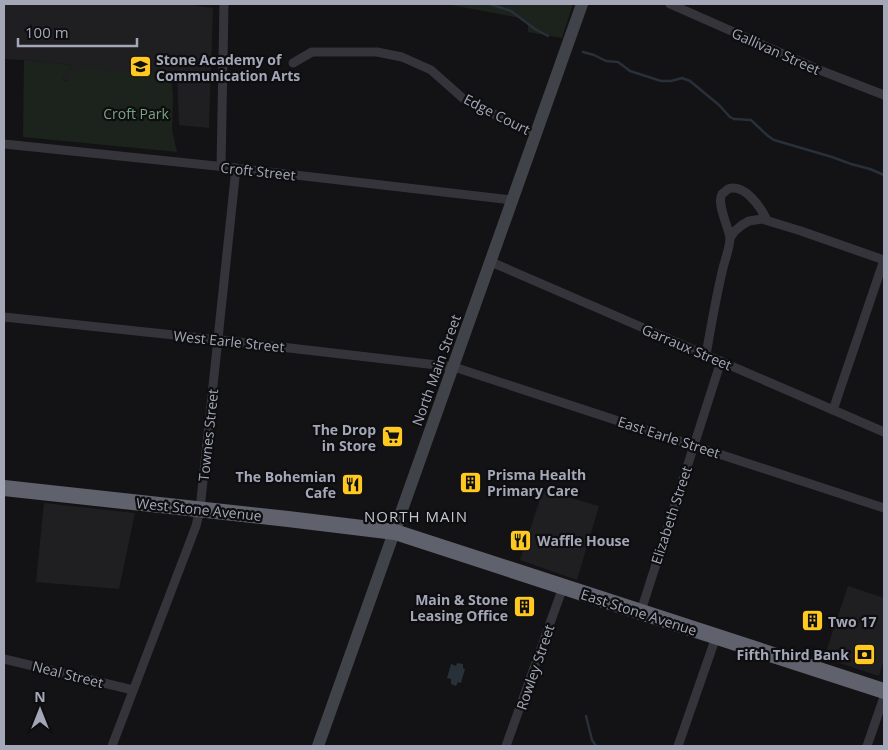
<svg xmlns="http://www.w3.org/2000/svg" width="888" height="750" viewBox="0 0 888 750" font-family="'Open Sans',sans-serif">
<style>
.built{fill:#1f1f22}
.green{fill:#1b231c}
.water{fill:#28303a}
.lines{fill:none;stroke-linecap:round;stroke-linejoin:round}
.stream{stroke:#28303a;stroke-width:2.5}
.street{stroke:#34343a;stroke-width:9}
.secondary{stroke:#41434a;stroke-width:12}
.highway{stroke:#5f616c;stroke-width:16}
.labels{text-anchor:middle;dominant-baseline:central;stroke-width:4.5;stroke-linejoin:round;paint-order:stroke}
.street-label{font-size:14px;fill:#a3a7b7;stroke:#0e0e10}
.poi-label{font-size:14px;font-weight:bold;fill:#a3a7b7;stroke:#0e0e10;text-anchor:start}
.park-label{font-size:14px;fill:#78a47f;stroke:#0e0e10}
.neighbourhood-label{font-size:15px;letter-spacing:1px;fill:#c4c7d2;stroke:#0e0e10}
</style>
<rect width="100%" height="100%" fill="#131315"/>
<g class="built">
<polygon points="4,4 185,4 213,8 209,128 179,125 177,76 140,70 114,87 62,80 66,71 71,65 24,60 4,59"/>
<polygon points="543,490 599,506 577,580 520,560"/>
<polygon points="44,503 135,513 119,589 36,582"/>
<polygon points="848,586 884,598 884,658 879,676 824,658"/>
</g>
<g class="green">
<polygon points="446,4 573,4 562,38 528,32 528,23 520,18"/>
<polygon points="24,60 71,65 66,71 62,80 68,81 74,71 80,67 88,66 98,67 114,72 140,70 171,75 173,97 172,130 177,152 23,137"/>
</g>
<polygon class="water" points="457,663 463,664 463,668 465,669 461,683 458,682 456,686 451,684 451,679 447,678 451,664 456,666"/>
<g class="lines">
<g class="stream">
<polyline points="490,4 511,11 535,29 548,36"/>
<polyline points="583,52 594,55 606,61 618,62 630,71 661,81 671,81 682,78 690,81 719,105 730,117 734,119 751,120 768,136 774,140 832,157 851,164 870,169 884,175"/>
<polyline points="586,716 592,740 596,746"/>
</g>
<g class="street">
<polyline points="670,4 822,71 884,95"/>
<polyline points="293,63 312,52 377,52 402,57 431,70 466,101 536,134"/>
<polyline points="4,144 226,167 512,200"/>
<polyline points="221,167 224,4"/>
<polyline points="730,238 735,231 742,225 749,221 762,219 801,231 884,260"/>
<polyline points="491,262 884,432"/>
<polyline points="4,317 212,339 454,367 884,508"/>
<path d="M706,355C711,326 716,297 723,268C725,260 730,247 730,238C729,228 716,203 722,194C724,192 727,190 728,189C745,183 761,208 767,220"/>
<polyline points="833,410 884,260"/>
<polyline points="641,611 721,361"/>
<polyline points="4,659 133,690"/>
<polyline points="112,746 196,526 200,509 236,168"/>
<polyline points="506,746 563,587"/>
<polyline points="678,746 716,637"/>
<polyline points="867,746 884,697"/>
</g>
<polyline class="secondary" points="318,746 582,4"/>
<polyline class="highway" points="4,488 288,519 395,532 884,691"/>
</g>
<defs>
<symbol id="school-square" viewBox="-11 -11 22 22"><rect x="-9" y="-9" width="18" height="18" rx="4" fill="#ffc921" stroke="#0e0e10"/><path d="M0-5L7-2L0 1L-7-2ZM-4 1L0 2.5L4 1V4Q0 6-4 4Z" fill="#111"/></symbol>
<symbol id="supermarket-square" viewBox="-11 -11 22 22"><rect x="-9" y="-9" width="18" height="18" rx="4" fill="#ffc921" stroke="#0e0e10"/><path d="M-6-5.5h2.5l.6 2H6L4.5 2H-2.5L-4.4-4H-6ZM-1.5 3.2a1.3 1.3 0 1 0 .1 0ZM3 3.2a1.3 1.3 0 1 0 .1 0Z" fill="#111"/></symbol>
<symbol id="building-square" viewBox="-11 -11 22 22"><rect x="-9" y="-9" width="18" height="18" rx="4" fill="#ffc921" stroke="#0e0e10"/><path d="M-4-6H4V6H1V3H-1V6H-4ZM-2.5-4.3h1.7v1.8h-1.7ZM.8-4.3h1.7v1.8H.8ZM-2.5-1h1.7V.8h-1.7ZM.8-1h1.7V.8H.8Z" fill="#111"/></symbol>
<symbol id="restaurant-square" viewBox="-11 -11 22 22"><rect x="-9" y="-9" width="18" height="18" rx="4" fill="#ffc921" stroke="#0e0e10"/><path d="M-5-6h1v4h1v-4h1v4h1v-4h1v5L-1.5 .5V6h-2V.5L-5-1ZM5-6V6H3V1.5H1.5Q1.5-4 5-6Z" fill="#111"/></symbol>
<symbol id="bank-square" viewBox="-11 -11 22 22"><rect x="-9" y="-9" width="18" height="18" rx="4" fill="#ffc921" stroke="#0e0e10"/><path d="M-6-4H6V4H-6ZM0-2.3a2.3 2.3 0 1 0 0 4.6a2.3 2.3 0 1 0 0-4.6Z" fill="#111"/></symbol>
</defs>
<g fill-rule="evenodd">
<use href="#school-square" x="128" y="54" width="25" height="25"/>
<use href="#supermarket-square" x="380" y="424" width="25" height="25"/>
<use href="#building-square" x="458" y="470" width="25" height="25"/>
<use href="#restaurant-square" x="340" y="472" width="25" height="25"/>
<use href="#restaurant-square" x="508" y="528" width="25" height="25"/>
<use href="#building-square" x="512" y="594" width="25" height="25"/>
<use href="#building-square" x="800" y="608" width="25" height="25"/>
<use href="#bank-square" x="852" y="642" width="25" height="25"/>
</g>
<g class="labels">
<g class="street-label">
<text transform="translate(776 51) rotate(24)">Gallivan Street</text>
<text transform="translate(497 114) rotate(27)">Edge Court</text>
<text transform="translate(258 171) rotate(6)">Croft Street</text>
<text transform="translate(229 341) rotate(6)">West Earle Street</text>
<text transform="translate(687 347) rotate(23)">Garraux Street</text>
<text transform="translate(436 370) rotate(-70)">North Main Street</text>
<text transform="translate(208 435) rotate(-84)">Townes Street</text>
<text transform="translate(669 437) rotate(18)">East Earle Street</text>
<text transform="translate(199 509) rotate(6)">West Stone Avenue</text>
<text transform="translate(671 515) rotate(-72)">Elizabeth Street</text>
<text transform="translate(639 612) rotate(18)">East Stone Avenue</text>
<text transform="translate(535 667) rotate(-71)">Rowley Street</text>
<text transform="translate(68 674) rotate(14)">Neal Street</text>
</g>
<g class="poi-label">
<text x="156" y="59">Stone Academy of<tspan x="156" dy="16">Communication Arts</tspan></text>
<text x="376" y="429" text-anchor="end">The Drop<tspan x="376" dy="16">in Store</tspan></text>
<text x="487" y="474">Prisma Health<tspan x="487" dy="16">Primary Care</tspan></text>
<text x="336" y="476" text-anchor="end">The Bohemian<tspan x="336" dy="16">Cafe</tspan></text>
<text x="537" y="540">Waffle House</text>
<text x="508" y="599" text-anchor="end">Main &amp; Stone<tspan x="508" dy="16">Leasing Office</tspan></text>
<text x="828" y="621">Two 17</text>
<text x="849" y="654" text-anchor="end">Fifth Third Bank</text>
</g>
<g class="park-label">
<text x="136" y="113">Croft Park</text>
</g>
<g class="neighbourhood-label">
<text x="416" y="516">NORTH MAIN</text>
</g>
</g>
<rect width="888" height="750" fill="none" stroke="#a3a7b7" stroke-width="10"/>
<g transform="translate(40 710)" stroke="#0e0e10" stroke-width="4" paint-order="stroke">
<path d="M0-4L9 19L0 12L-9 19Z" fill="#a3a7b7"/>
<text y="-8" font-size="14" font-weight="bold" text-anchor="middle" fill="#a3a7b7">N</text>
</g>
<path d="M18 38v8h119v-8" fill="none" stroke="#a3a7b7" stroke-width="2.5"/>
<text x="25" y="38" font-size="15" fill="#a3a7b7" stroke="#0e0e10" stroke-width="4" paint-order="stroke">100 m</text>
</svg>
